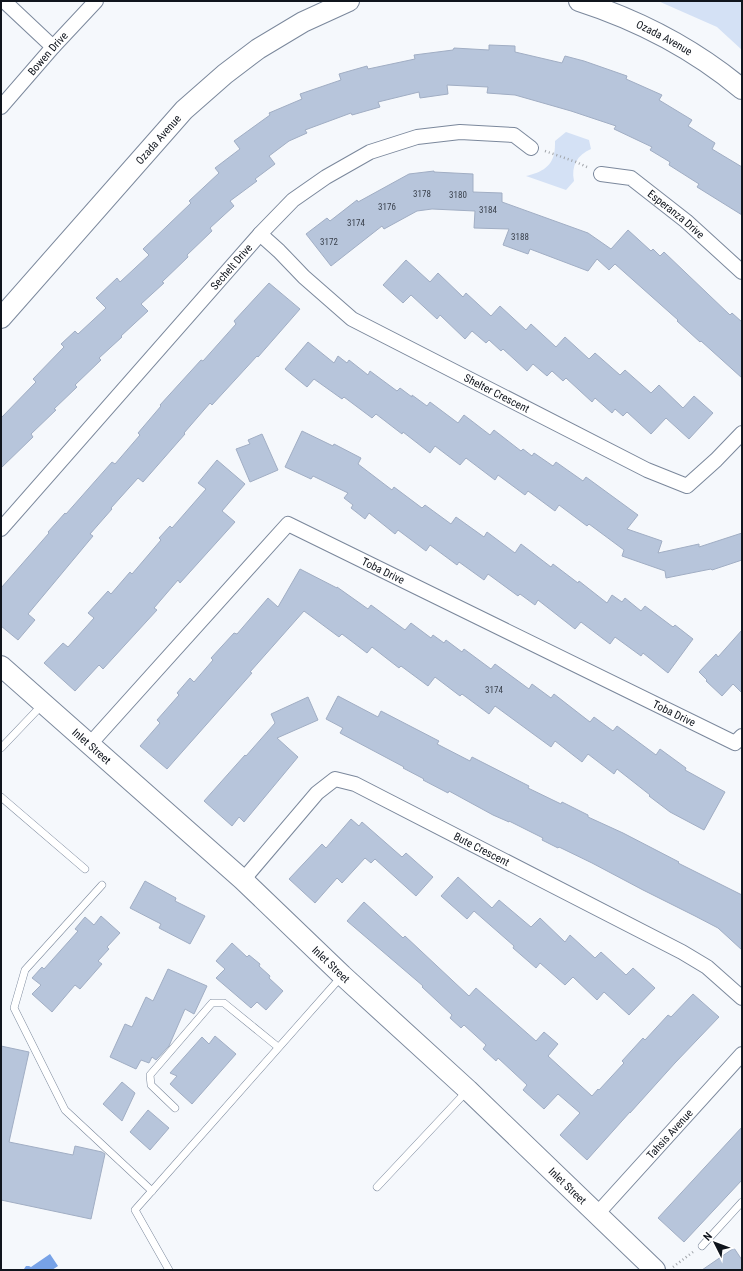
<svg xmlns="http://www.w3.org/2000/svg" width="743" height="1271" viewBox="0 0 743 1271" font-family="'Roboto Condensed',sans-serif">
<style>
.green{fill:#d4e1f5}
.water{fill:#77a2e7}
.building{fill:#b7c5db;stroke:#a1aec4}
.lines{fill:none;stroke-linecap:round;stroke-linejoin:round}
.lane-casing{stroke:#7b889c;stroke-width:8}
.street-casing{stroke:#7b889c;stroke-width:16}
.secondary-casing{stroke:#7b889c;stroke-width:22}
.path{stroke:#a0a4a9;stroke-width:2.5;stroke-dasharray:1 3;stroke-linecap:butt}
.lane{stroke:#fff;stroke-width:7}
.street{stroke:#fff;stroke-width:14}
.secondary{stroke:#fff;stroke-width:20}
.labels{text-anchor:middle;dominant-baseline:central;stroke-width:4;stroke-linejoin:round;paint-order:stroke}
.number-label{font-size:9px;fill:#3a414c}
.street-label{font-size:11px;fill:#10151d;stroke:#fff}
</style>
<rect width="100%" height="100%" fill="#f5f8fc"/>
<g class="green">
<polygon points="658,1 742,1 742,50 717,27"/>
<path d="M566,132L589,140L591,149C577,155 571,166 574,181L566,190L526,176C539,173 551,168 554,154C555,150 555,145 555,141Z"/>
</g>
<polygon class="water" points="50,1254 58,1266 52,1270 25,1270 24,1269 26,1266 29,1266 31,1267"/>
<g class="building">
<polygon points="489,45 515,46 515,52 562,63 565,56 584,61 627,76 626,79 662,95 659,100 692,120 688,126 715,143 712,149 742,167 742,215 697,187 699,184 669,165 670,162 650,150 652,147 614,129 616,126 571,111 515,95 487,93 488,87 447,85 448,94 420,98 419,92 378,102 380,107 352,115 351,113 305,130 307,133 289,141 269,156 275,164 255,179 257,181 230,201 234,206 210,228 212,231 187,255 188,257 162,282 164,283 141,304 148,311 121,336 122,337 99,358 101,360 75,385 77,387 54,409 56,410 31,434 33,437 1,468 1,418 36,382 33,379 64,347 61,344 75,331 78,334 106,308 96,298 117,278 120,282 149,255 143,249 191,203 189,201 219,173 215,168 240,149 234,141 270,115 269,113 302,99 300,94 341,80 339,74 367,66 368,69 415,59 414,55 453,50 454,48 489,50"/>
<polygon points="434,171 434,172 473,174 473,192 502,193 502,202 588,233 611,249 628,230 651,251 653,249 660,256 664,252 730,315 732,313 742,322 742,378 701,341 700,342 677,321 678,320 615,264 609,270 597,259 588,271 530,249 528,254 503,245 509,229 474,228 475,211 432,209 417,211 384,229 382,226 331,266 306,234 327,218 330,221 357,200 358,202 409,174"/>
<polygon points="406,260 430,282 438,273 463,297 466,293 491,316 500,306 526,330 531,324 556,347 565,337 589,359 595,353 620,375 625,370 651,393 659,385 683,408 694,396 713,413 689,439 666,418 651,434 627,412 623,416 615,409 612,413 595,398 592,402 566,378 563,381 552,371 547,376 533,364 527,371 503,349 501,351 489,340 486,343 472,331 465,339 440,315 437,319 411,295 403,303 383,285"/>
<polygon points="269,283 300,309 258,357 257,356 212,405 210,403 184,433 185,434 143,482 138,478 111,508 112,509 90,534 93,536 28,614 35,620 18,640 1,626 1,588 49,533 48,532 65,513 66,514 112,462 115,464 140,435 138,433 161,406 160,405 201,360 203,361 236,324 234,321"/>
<polygon points="308,342 334,363 338,356 347,363 349,360 368,375 370,371 397,391 400,388 412,397 412,395 427,406 430,402 458,423 464,415 490,435 494,430 521,451 523,449 532,456 534,453 553,466 556,462 583,481 586,477 638,515 627,529 662,541 658,553 699,544 699,547 742,533 742,560 712,570 711,569 666,578 665,571 622,556 624,550 589,524 587,526 559,505 555,511 528,491 525,495 498,475 495,480 466,458 460,465 435,446 430,453 403,432 402,434 376,414 372,418 344,397 342,399 314,379 307,387 285,369"/>
<polygon points="302,431 333,446 334,444 361,458 358,464 392,490 394,487 422,508 425,505 451,524 456,517 484,537 487,532 515,553 521,544 551,567 553,564 578,583 579,581 607,603 612,595 622,602 625,598 641,611 645,606 673,627 675,625 693,639 668,673 643,653 641,656 615,637 610,644 581,622 575,629 538,600 535,605 520,594 518,596 488,574 484,580 459,562 457,565 430,545 426,551 398,530 395,534 369,513 365,519 351,508 353,505 344,498 348,493 313,476 311,479 285,467"/>
<polygon points="262,434 278,470 250,482 236,449 250,444 248,440"/>
<polygon points="217,460 245,484 222,511 235,522 180,583 178,580 154,608 157,610 103,669 99,665 75,691 44,663 63,643 68,647 94,618 88,613 108,591 111,594 130,572 132,574 161,540 159,538 170,526 172,528 206,489 198,483"/>
<polygon points="300,569 337,588 337,587 368,609 371,605 405,630 411,623 431,638 433,635 444,643 446,640 462,652 464,649 491,669 495,664 529,689 532,684 551,698 554,694 590,722 594,717 613,731 617,726 656,755 660,749 686,768 685,770 725,792 704,830 670,812 649,796 650,795 617,769 614,774 588,754 582,762 555,741 551,747 495,706 489,714 462,694 460,696 435,677 428,686 401,666 399,668 372,647 367,653 342,634 339,637 304,611 250,672 252,673 229,699 167,769 140,746 160,723 157,720 179,695 177,693 190,678 194,682 213,660 211,658 234,633 237,634 268,598 278,607"/>
<polygon points="742,630 742,693 733,684 722,696 706,681 707,680 699,672 716,654 718,657"/>
<polygon points="338,696 378,717 381,711 439,741 437,744 470,761 472,757 529,786 528,788 561,804 562,802 588,815 588,817 623,833 679,862 678,863 742,895 742,950 718,928 695,916 643,890 592,863 559,847 558,848 542,840 543,838 509,821 509,822 493,815 449,791 448,793 423,780 424,779 403,768 404,767 340,733 343,728 326,719"/>
<polygon points="308,697 318,720 277,738 298,757 244,822 239,817 232,826 204,801 245,755 246,756 275,723 271,714"/>
<polygon points="351,819 359,826 362,822 402,857 406,853 433,877 416,896 375,859 371,863 365,858 342,883 337,878 315,903 289,879 322,844 326,848"/>
<polygon points="458,877 492,908 499,900 531,927 540,918 565,942 570,935 595,958 601,952 626,975 633,968 655,988 629,1015 604,992 597,1000 573,977 565,985 540,963 536,968 513,948 514,946 474,911 467,919 441,896"/>
<polygon points="145,881 176,898 175,901 205,916 190,944 159,928 161,924 130,908"/>
<polygon points="364,902 403,938 405,936 469,996 476,988 536,1041 544,1032 558,1044 548,1056 592,1096 598,1089 599,1090 624,1063 622,1061 643,1038 645,1040 668,1015 671,1017 693,994 719,1017 675,1063 630,1113 630,1112 587,1160 560,1135 580,1113 558,1094 544,1109 523,1090 527,1085 498,1058 496,1061 483,1049 486,1045 464,1025 461,1028 450,1018 452,1015 422,987 423,986 347,921"/>
<polygon points="101,916 120,933 107,947 109,949 98,961 102,964 80,989 75,985 52,1012 32,994 41,985 32,978 42,967 44,969 78,931 75,929 85,917 94,925"/>
<polygon points="232,943 247,957 249,955 260,964 259,966 270,976 269,978 283,991 266,1010 257,1002 251,1008 216,978 225,969 216,961"/>
<polygon points="168,969 207,986 194,1014 185,1009 169,1046 156,1060 152,1057 149,1063 141,1060 136,1069 110,1057 125,1024 132,1027 146,997 153,1001"/>
<polygon points="215,1036 236,1054 192,1104 170,1084 177,1076 170,1073 202,1037 209,1044"/>
<polygon points="1,1046 29,1052 9,1142 73,1155 75,1146 102,1152 105,1154 91,1219 1,1200"/>
<polygon points="122,1082 135,1093 122,1121 103,1104"/>
<polygon points="148,1110 169,1128 150,1150 130,1132"/>
<polygon points="742,1127 742,1180 684,1242 658,1218"/>
<polygon points="734,1248 742,1260 742,1270 702,1270"/>
</g>
<g class="lines">
<defs>
<g id="lane">
<polyline points="1,748 42,705"/>
<polyline points="1,797 85,869"/>
<polyline points="102,885 25,970 14,1008 65,1110 152,1191"/>
<polyline points="175,1108 151,1085 150,1075 212,1003 224,1003 278,1047"/>
<polyline points="377,1187 467,1091"/>
<polyline points="702,1246 742,1202"/>
<polyline points="169,1270 135,1210 341,977"/>
</g>
<g id="street">
<polyline points="4,1 53,47"/>
<path id="s1" d="M1,107L53,47L96,1"/>
<path id="s2" d="M601,174L631,178L686,221L742,272"/>
<path id="s3" d="M260,234L279,251L304,277L352,319L647,470L687,486L716,460L742,433"/>
<path id="s4" d="M1,529L260,234L293,200L326,177L370,152L417,137L460,132L514,135L531,148"/>
<path id="s5" d="M90,744L288,524L735,743L742,736"/>
<path id="s6" d="M243,880L317,793L335,779L355,784L682,952L707,967L742,998"/>
<path id="s7" d="M597,1214L742,1054"/>
</g>
<g id="secondary">
<path id="s8" d="M579,1C638,20 694,49 742,89"/>
<path id="s9" d="M1,318L184,110L225,74L258,49L303,22L349,1"/>
<path id="s10" d="M1,666L243,880L342,975L468,1090L655,1270"/>
</g>
</defs>
<use href="#lane" class="lane-casing"/>
<use href="#street" class="street-casing"/>
<use href="#secondary" class="secondary-casing"/>
<g class="path">
<polyline points="545,151 576,162 587,167"/>
<polyline points="673,1267 693,1252"/>
</g>
<use href="#lane" class="lane"/>
<use href="#street" class="street"/>
<use href="#secondary" class="secondary"/>
</g>
<g class="labels">
<g class="number-label">
<text x="422" y="194">3178</text>
<text x="458" y="195">3180</text>
<text x="387" y="207">3176</text>
<text x="488" y="210">3184</text>
<text x="356" y="223">3174</text>
<text x="520" y="237">3188</text>
<text x="329" y="242">3172</text>
<text x="494" y="690">3174</text>
</g>
<g class="street-label">
<text stroke="none"><textPath href="#s8" startOffset="93">Ozada Avenue</textPath></text>
<text stroke="none"><textPath href="#s1" startOffset="71">Bowen Drive</textPath></text>
<text stroke="none"><textPath href="#s9" startOffset="238">Ozada Avenue</textPath></text>
<text stroke="none"><textPath href="#s2" startOffset="88">Esperanza Drive</textPath></text>
<text stroke="none"><textPath href="#s4" startOffset="349">Sechelt Drive</textPath></text>
<text stroke="none"><textPath href="#s3" startOffset="288">Shelter Crescent</textPath></text>
<text stroke="none"><textPath href="#s5" startOffset="402">Toba Drive</textPath></text>
<text stroke="none"><textPath href="#s5" startOffset="726">Toba Drive</textPath></text>
<text stroke="none"><textPath href="#s10" startOffset="121">Inlet Street</textPath></text>
<text stroke="none"><textPath href="#s6" startOffset="300">Bute Crescent</textPath></text>
<text stroke="none"><textPath href="#s10" startOffset="445">Inlet Street</textPath></text>
<text stroke="none"><textPath href="#s7" startOffset="108">Tahsis Avenue</textPath></text>
<text stroke="none"><textPath href="#s10" startOffset="769">Inlet Street</textPath></text>
</g>
</g>
<rect width="743" height="1271" fill="none" stroke="#10151d" stroke-width="4"/>
<g transform="translate(715 1243) rotate(312)" stroke="#ffffff" stroke-width="3" paint-order="stroke">
<path d="M0-3L7 15L0 10L-7 15Z" fill="#10151d"/>
<text y="-6" font-size="11" font-weight="bold" text-anchor="middle" fill="#10151d">N</text>
</g>
</svg>
